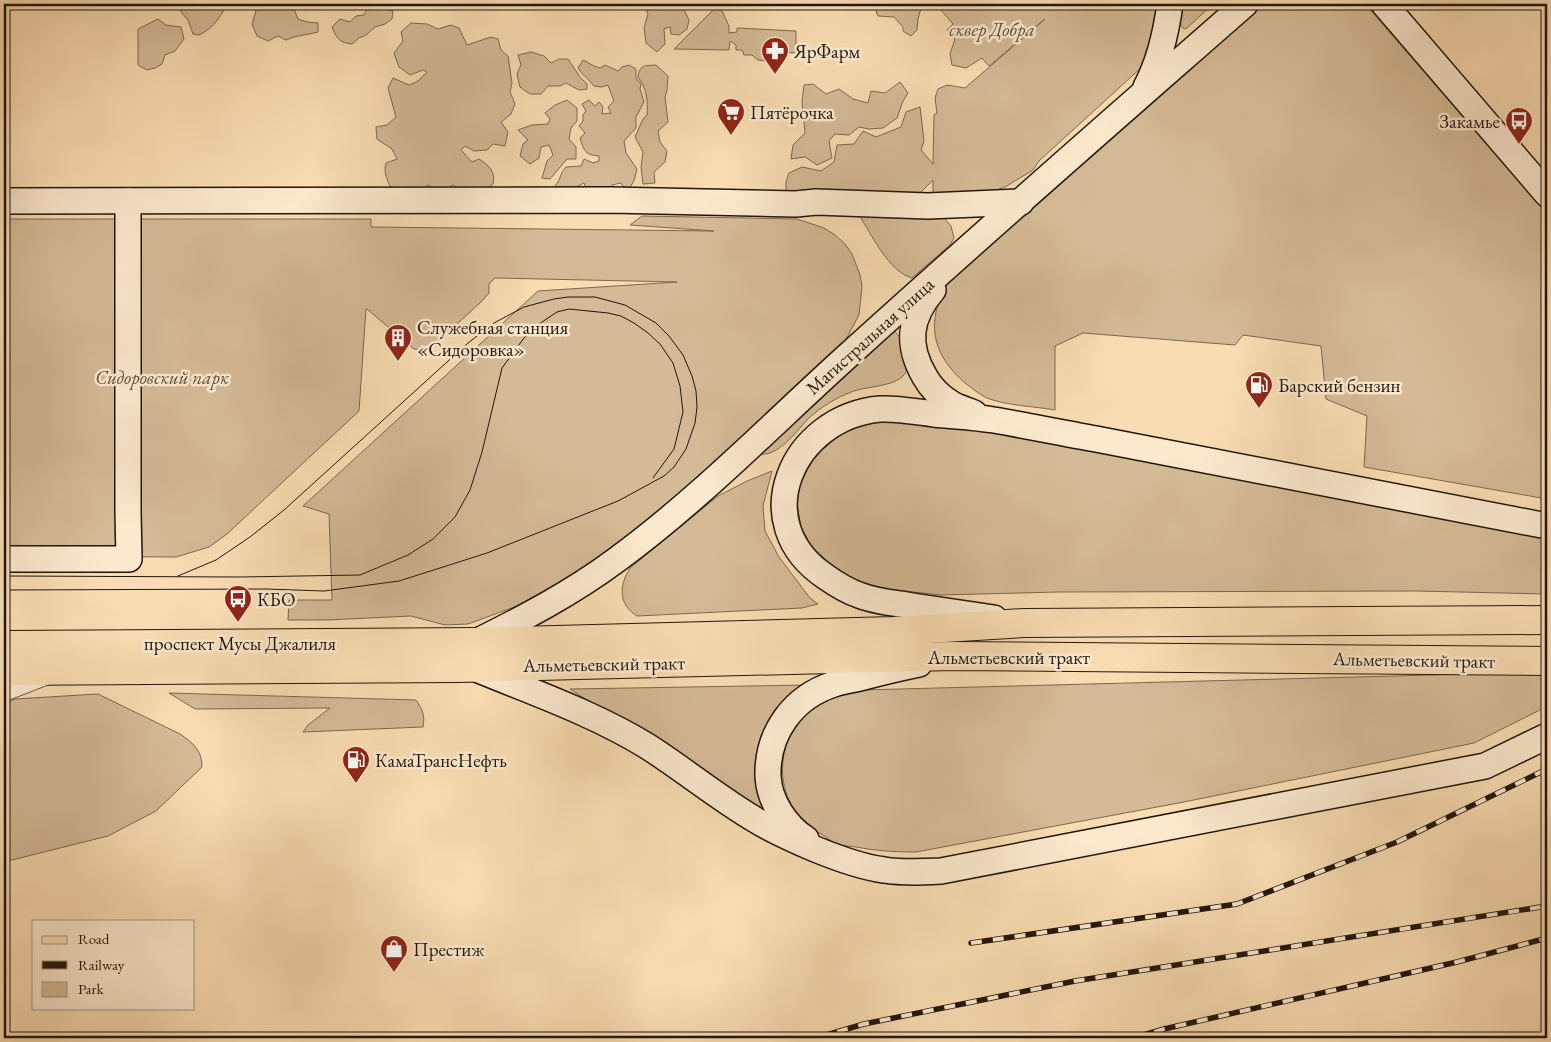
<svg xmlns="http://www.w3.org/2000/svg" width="1551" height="1042" viewBox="0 0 1551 1042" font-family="'EB Garamond',serif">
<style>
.green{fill:#d4ba96;stroke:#7a6851}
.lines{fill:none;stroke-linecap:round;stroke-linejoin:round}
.street-casing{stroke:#574836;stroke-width:20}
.secondary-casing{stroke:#21160c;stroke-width:28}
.primary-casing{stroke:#21160c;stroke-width:30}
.street{stroke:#fbe8cd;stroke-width:18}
.secondary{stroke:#fbe8cd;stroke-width:25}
.primary{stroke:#f9dcb2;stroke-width:28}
.tram{stroke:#21160c;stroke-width:1}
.rail-casing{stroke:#21160c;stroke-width:5.5}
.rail{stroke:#fbe8cd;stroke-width:4;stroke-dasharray:11;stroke-linecap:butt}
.labels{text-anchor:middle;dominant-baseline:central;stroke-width:5;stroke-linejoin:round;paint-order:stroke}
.park-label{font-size:19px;font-style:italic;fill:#604f3c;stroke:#fbe8cd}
.poi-label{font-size:19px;fill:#21160c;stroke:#fbe8cd;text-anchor:start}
.street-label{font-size:19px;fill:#21160c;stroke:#fbe8cd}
</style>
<rect width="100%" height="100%" fill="#f9dcb2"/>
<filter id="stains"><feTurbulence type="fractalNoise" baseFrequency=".004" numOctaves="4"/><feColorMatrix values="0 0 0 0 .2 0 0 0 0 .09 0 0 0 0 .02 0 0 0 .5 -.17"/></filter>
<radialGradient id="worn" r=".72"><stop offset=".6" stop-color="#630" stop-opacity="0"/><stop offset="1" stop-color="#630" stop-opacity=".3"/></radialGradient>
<g class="green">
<path d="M180,4H218L224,10C217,22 211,29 199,35L193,34L188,20L181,12Z"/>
<path d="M255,4H271L277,9H294L298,19L307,22L318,23V32C307,35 297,35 286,40L278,36L268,41L257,36L252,24L256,11L252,6Z"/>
<path d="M369,4H375L378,7L393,11L392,19L385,24L375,27L366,35L359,38L352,44C340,43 336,38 332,27L340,19L350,22L356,16L364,15Z"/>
<polygon points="643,4 681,4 689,20 687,29 679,35 671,34 670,27 664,29 665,44 657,52 646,43 644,28 648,14"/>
<polygon points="719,4 729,26 729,33 737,32 737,28 796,31 796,53 783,52 773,62 758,60 752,55 744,55 742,50 736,50 736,45 730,41 729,50 674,49"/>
<polygon points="875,4 916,4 921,8 918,19 917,30 911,36 903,31 903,27 894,17 878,16 874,6"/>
<polygon points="936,4 1156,4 1155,31 1143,66 1039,161 1033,170 1005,187 991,192 933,194 933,180 919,194 786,194 786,182 789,173 802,167 821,171 834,162 837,145 854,144 863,131 876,137 901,127 906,112 920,107 924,141 921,150 933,164 934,115 937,113 935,98 938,89 947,85 965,88 1045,19 989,66 982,58 966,68 952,65 950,54 955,39 947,30 953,24"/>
<path d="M1179,4H1213L1187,28L1184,29C1177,23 1179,12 1179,4Z"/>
<path d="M1257,4H1365L1547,214V499L1364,467L1367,416L1326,399L1321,346L1243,335L1235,345L1083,333L1055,346V410C1033,406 1008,406 987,398C980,395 972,388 965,383C935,357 926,328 943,291C948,278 963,267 973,257Z"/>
<polygon points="158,19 166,25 181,27 184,39 175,51 165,55 162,64 155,68 147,70 138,65 138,29"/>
<path d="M411,23L427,24L438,29L451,25L459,28L467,45L491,37L498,39L501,50L508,56L512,83L510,92L515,104L511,114L501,122L508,132L505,146L493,144L487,150L474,151L465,146L461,150L472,162L479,159C489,165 496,172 493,184C474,197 473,197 453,185L441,192L428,185L414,193L393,191C388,183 383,173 386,163L397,159L392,149L377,139L376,127L387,125L396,117L388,88L393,78L409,85L418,81L427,72L423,70L410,75L399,67L394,53L403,41L401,32Z"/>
<polygon points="531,52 544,56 551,63 559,59 568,59 580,77 587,84 587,89 579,90 566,83 560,86 548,86 541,94 530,94 520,87 517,74 521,65 518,55"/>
<path d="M583,60L594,66L600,68L605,65L618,71L622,67L629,65L636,69V78L641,84L640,89L644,102L636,117V128L624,141L626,153L637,169L634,181L627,192L621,183L612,185L610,192L588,193L584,183L565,193L555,186C561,179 560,173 566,167L581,166L584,159L593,163L599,161V156C585,155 584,151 580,138L585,133L579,126L583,121V115L586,111L582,104L589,100L595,106L599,102L603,107L602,114L611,113L608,107L614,101L608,85L602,87L594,86C589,79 582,75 578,68Z"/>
<path d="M656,65L668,76L667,90L665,97L668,122L658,131L660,142L667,151L665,162L654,172L655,183L643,184L641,167L643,152L635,137L643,119L647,115C648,100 647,89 638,77C640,64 644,66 656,65Z"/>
<polygon points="900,82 908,93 903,101 897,118 883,128 869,129 859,127 849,135 835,134 829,141 832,158 817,165 805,157 791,159 793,145 805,133 802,102 804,85 813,84 826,94 839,89 853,99 868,103 871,91 885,93"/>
<polygon points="567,100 577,108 577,121 571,128 569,139 576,147 576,159 567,159 550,179 542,178 547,161 553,155 549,145 541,147 539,158 530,164 520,156 523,144 528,140 518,130 532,125 548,124 550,119 545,113 555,105"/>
<path d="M859,215L943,217L951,226L954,238L950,245L912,278C888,271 872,235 859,215Z"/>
<polygon points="642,216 797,219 824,228 835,235 845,244 852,254 860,275 862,286 859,315 844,343 688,490 587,566 547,591 517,606 468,624 445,625 411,616 327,620 288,620 289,600 332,600 329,514 303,506 538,291 677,282 495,278 489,284 489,293 482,301 431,348 422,350 414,349 367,309 366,309 359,411 227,534 209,547 176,557 4,556 4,219 371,219 371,227 714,231 630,225"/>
<path d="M893,330C901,336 903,343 906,353C917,388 875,384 854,391C842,395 830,402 820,409C816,412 812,415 808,419C797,431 778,457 760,454Z"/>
<polygon points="904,417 1547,531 1547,594 1416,591 1058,592 941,595 886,589 860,582 838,571 812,547 801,527 797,503 800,484 810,459 847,424"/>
<path d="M772,471L763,506L765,531L779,557L810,598L818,604L802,608L637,616C618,604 619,586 630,568L718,496L747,481Z"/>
<path d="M1547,672V704L1538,711L1474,743L1184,802L916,852C896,852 877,851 856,847C850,846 843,846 837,844C832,842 826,837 821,834C815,831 807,827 802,821C766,779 782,717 832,695C841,691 853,691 862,690Z"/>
<polygon points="809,685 779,714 780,824 570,689"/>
<path d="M169,693L416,700C423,710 425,716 423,727L303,732L308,725L330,708L195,709Z"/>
<path d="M98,694L180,734C193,743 202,750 202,767L156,811L108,836L4,862V704L15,699Z"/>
</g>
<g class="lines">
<defs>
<polyline id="street" points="4,692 45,676"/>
<g id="secondary">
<polyline points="1384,4 1547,194"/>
<path d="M1146,87C1160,61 1166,33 1170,4"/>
<polyline points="4,201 611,200 796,204 816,202 928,206 1021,202"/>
<path d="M933,290C909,318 906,345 925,377C931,388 942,398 952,404C959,408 967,410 974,413"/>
<polyline points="4,559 129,559 128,512 128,201"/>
<path d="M994,618C967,614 940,610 913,606C895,603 876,602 859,595C847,591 836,584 826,577C745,523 792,417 880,409C897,408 917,412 934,414C954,416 974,417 994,420C1028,426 1062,433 1096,439C1247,467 1397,497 1547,526"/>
<path d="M476,642C524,618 572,593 615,561C700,499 774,422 853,351C982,234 1114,119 1245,4"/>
<path d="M474,668C532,692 593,713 647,746C683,769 717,797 754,819C773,831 794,840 815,849C837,858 861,867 884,870C903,873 922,872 941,871L1485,766L1547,736"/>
<path d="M806,839C786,826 769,801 768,776C767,733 793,697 834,684C842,681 851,680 860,678C879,673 899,668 919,664"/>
</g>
<g id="primary">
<polyline points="4,645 476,642 894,631 1024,623 1547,620"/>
<polyline points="4,671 459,668 952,656 1547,661"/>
</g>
</defs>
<use href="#street" class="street-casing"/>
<use href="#secondary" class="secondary-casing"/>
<use href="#primary" class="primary-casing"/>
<use href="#street" class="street"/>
<use href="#secondary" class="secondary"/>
<use href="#primary" class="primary"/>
<g class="tram">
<polyline points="4,576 240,577 360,575 408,555 433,539 455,517 470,490 482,452 502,368 524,338 542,322 557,312 569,309 608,313 621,316 634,323 648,333 660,344 673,363 680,386 683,412 674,449 653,478"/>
<polyline points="4,590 266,589 324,591 399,581 487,553 618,501 664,476 674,467 686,449 695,423 697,407 696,391 692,376 683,355 669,336 656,323 625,305 595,297 568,297 554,299 524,307 494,323 468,343 284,510 250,537 216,560 178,576"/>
</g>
<defs>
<g id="rail">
<polyline points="971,943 1237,904 1397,842 1547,769"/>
<polyline points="816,1038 864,1024 1075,981 1547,906"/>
<polyline points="1133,1038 1164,1029 1457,962 1547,938"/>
</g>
</defs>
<use href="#rail" class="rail-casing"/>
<use href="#rail" class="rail"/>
</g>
<defs>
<symbol id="pharmacy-pin" viewBox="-11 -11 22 30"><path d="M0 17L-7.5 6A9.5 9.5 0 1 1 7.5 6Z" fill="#8f2418" stroke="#fbe8cd"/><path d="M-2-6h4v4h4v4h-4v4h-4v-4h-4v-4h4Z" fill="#fff"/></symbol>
<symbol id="supermarket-pin" viewBox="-11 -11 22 30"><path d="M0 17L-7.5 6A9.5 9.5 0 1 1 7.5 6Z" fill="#8f2418" stroke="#fbe8cd"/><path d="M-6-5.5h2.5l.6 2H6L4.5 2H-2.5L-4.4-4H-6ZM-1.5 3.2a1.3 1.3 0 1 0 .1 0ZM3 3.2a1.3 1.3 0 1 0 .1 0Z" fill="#fff"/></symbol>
<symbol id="bus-pin" viewBox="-11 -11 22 30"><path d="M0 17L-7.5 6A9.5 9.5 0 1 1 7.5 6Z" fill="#8f2418" stroke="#fbe8cd"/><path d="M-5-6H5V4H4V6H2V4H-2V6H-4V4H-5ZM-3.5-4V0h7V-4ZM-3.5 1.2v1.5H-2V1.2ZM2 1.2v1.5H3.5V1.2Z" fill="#fff"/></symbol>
<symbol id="building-pin" viewBox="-11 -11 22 30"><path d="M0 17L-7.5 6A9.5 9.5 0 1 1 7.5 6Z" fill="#8f2418" stroke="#fbe8cd"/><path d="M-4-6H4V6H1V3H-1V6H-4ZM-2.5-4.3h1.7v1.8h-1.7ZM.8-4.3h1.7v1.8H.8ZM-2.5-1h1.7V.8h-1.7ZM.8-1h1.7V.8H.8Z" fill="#fff"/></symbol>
<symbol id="fuel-pin" viewBox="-11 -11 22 30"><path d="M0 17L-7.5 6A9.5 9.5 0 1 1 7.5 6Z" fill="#8f2418" stroke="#fbe8cd"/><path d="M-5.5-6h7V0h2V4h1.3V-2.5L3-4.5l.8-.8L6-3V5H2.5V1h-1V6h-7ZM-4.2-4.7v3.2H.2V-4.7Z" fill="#fff"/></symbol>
<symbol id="shop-pin" viewBox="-11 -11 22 30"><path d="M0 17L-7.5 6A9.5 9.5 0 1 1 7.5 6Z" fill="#8f2418" stroke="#fbe8cd"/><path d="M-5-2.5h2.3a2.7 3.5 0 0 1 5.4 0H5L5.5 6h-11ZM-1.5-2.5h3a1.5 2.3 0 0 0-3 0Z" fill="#fff"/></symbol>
</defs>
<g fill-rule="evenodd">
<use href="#pharmacy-pin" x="759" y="35" width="32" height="43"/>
<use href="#supermarket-pin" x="715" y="96" width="32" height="43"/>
<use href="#bus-pin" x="1503" y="105" width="32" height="43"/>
<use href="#building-pin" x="382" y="322" width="32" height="43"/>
<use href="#fuel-pin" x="1243" y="369" width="32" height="43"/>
<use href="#bus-pin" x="222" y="583" width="32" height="43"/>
<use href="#fuel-pin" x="340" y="744" width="32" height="43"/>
<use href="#shop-pin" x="378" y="933" width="32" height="43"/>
</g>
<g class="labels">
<g class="park-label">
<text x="992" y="29">сквер Добра</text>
<text x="162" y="377">Сидоровский парк</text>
</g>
<g class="poi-label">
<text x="794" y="51">ЯрФарм</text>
<text x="750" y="112">Пятёрочка</text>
<text x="1500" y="121" text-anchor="end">Закамье</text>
<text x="417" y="327">Служебная станция<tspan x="417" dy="22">«Сидоровка»</tspan></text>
<text x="1278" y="385">Барский бензин</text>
<text x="257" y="599">КБО</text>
<text x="375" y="760">КамаТрансНефть</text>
<text x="413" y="949">Престиж</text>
</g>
<g class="street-label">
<text transform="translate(870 336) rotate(-42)">Магистральная улица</text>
<text x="240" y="643">проспект Мусы Джалиля</text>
<text x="1009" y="657">Альметьевский тракт</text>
<text transform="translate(1414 660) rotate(1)">Альметьевский тракт</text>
<text transform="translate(604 664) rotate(-1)">Альметьевский тракт</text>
</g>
</g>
<rect width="1551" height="1042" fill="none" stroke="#f9dcb2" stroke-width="20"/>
<rect x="5" y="5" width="1541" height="1032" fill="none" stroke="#21160c" stroke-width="2.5"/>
<rect x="10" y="10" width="1531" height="1022" fill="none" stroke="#21160c"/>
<rect x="32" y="920" width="162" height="90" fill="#fbe8cd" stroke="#a49480"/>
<rect x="42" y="936" width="25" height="8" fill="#f9dcb2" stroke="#a49480"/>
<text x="78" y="944" font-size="15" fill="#21160c">Road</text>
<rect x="42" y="961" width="25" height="8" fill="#21160c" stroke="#a49480"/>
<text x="78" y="970" font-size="15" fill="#21160c">Railway</text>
<rect x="42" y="982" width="25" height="15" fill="#d4ba96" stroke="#a49480"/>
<text x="78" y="994" font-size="15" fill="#21160c">Park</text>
<rect width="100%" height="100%" filter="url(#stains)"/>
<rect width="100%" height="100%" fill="url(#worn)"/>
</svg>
